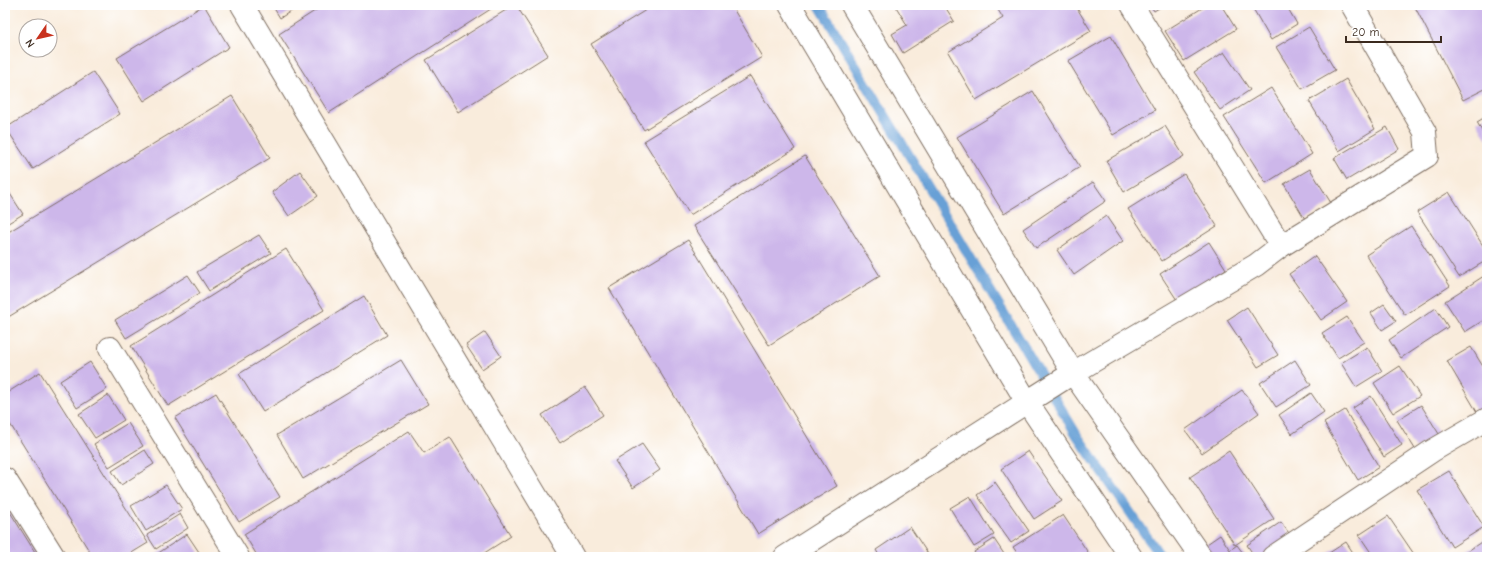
<svg xmlns="http://www.w3.org/2000/svg" width="1492" height="562" viewBox="0 0 1492 562" font-family="'Comic Neue',sans-serif">
<style>
.lines{fill:none;stroke-linecap:round;stroke-linejoin:round}
.stream{stroke:#68a0d6;stroke-width:10}
.building{fill:#cdb7ea}
.street-casing{stroke:#7e6e60;stroke-width:24}
.secondary-casing{stroke:#7e6e60;stroke-width:24}
.street{stroke:#fff;stroke-width:22}
.secondary{stroke:#fff;stroke-width:22}
</style>
<rect width="100%" height="100%" fill="#fff"/>
<filter id="ink" filterUnits="userSpaceOnUse"><feTurbulence type="fractalNoise" baseFrequency=".025" numOctaves="2"/><feDisplacementMap in="SourceGraphic" scale="8" xChannelSelector="R" yChannelSelector="G"/><feConvolveMatrix kernelMatrix="1 2 1 2 8 2 1 2 1" color-interpolation-filters="sRGB"/></filter>
<filter id="wash" filterUnits="userSpaceOnUse"><feTurbulence type="fractalNoise" baseFrequency=".012" numOctaves="4" result="noise"/><feDisplacementMap in="SourceGraphic" scale="16" xChannelSelector="R" yChannelSelector="G"/><feGaussianBlur stdDeviation="0.9" result="paint"/><feColorMatrix in="noise" values="0 0 0 0 0 0 0 0 0 0 0 0 0 0 0 0 0 1.4 0 .05"/><feComposite in="paint" operator="in"/></filter>
<g filter="url(#wash)">
<rect width="100%" height="100%" fill="#f9ecdc"/>
<g class="lines">
<polyline class="stream" points="819,5 1078,437 1161,557"/>
</g>
<g id="blocks">
<g class="building">
<polygon points="204,5 229,47 144,101 117,58"/>
<polygon points="272,5 301,5 280,18"/>
<polygon points="324,5 497,5 329,113 279,34"/>
<polygon points="514,5 516,5 548,55 458,112 426,60"/>
<polygon points="654,5 731,5 762,57 644,130 591,44"/>
<polygon points="895,5 944,5 954,21 903,53 892,34 907,25"/>
<polygon points="995,5 1075,5 1091,31 976,100 948,52 1003,18"/>
<polygon points="1150,5 1164,5 1154,11"/>
<polygon points="1207,5 1221,5 1236,29 1184,61 1165,31"/>
<polygon points="1251,5 1286,5 1297,24 1271,40"/>
<polygon points="1414,5 1485,5 1487,8 1487,88 1463,100"/>
<polygon points="1309,27 1335,70 1302,89 1276,47"/>
<polygon points="1111,36 1155,110 1113,135 1068,61"/>
<polygon points="1224,52 1250,90 1220,110 1194,72"/>
<polygon points="93,72 120,114 33,169 6,128"/>
<polygon points="750,76 795,149 690,215 644,141"/>
<polygon points="1346,79 1375,129 1339,151 1309,101"/>
<polygon points="1271,88 1312,154 1266,183 1224,117"/>
<polygon points="1033,91 1080,167 1004,214 957,137"/>
<polygon points="232,96 270,158 5,319 5,234"/>
<polygon points="1487,116 1487,140 1477,122"/>
<polygon points="1165,126 1184,156 1124,192 1106,161"/>
<polygon points="1387,127 1399,149 1347,180 1334,158"/>
<polygon points="805,156 880,276 769,345 694,226"/>
<polygon points="1310,169 1331,203 1305,219 1284,184"/>
<polygon points="300,171 318,196 289,216 272,192"/>
<polygon points="1184,174 1217,226 1162,261 1128,209"/>
<polygon points="1093,182 1106,201 1036,248 1023,229"/>
<polygon points="5,186 23,214 5,225"/>
<polygon points="1449,192 1487,252 1487,260 1459,277 1417,212"/>
<polygon points="1106,216 1123,241 1074,275 1057,250"/>
<polygon points="1411,226 1450,286 1405,315 1366,255"/>
<polygon points="259,235 271,253 209,291 197,272"/>
<polygon points="688,240 837,486 758,534 609,288"/>
<polygon points="1209,242 1226,269 1177,300 1160,274"/>
<polygon points="286,249 324,310 168,406 131,346"/>
<polygon points="1315,256 1347,302 1321,320 1289,274"/>
<polygon points="1487,274 1487,318 1465,332 1445,301"/>
<polygon points="188,275 200,293 126,338 115,320"/>
<polygon points="364,296 387,335 263,412 239,374"/>
<polygon points="1384,304 1396,321 1382,330 1371,313"/>
<polygon points="1247,307 1278,355 1258,367 1227,320"/>
<polygon points="1436,308 1448,327 1401,358 1389,340"/>
<polygon points="1347,317 1364,342 1338,358 1322,333"/>
<polygon points="485,332 501,356 482,369 466,345"/>
<polygon points="1367,347 1382,371 1356,387 1341,363"/>
<polygon points="1471,347 1487,373 1487,406 1477,412 1447,361"/>
<polygon points="401,360 428,404 303,479 277,435"/>
<polygon points="1295,360 1311,385 1276,407 1260,383"/>
<polygon points="90,362 107,389 77,408 60,381"/>
<polygon points="1400,366 1420,396 1393,413 1374,383"/>
<polygon points="40,372 148,543 125,557 93,557 5,416 5,394"/>
<polygon points="585,387 603,415 560,443 542,415"/>
<polygon points="1242,390 1259,413 1202,453 1185,430"/>
<polygon points="216,393 280,497 239,522 175,418"/>
<polygon points="1311,393 1324,412 1292,434 1279,415"/>
<polygon points="108,395 124,420 95,438 79,414"/>
<polygon points="1371,396 1402,445 1384,457 1353,408"/>
<polygon points="1421,405 1439,434 1415,449 1397,420"/>
<polygon points="1345,410 1379,467 1358,480 1324,423"/>
<polygon points="128,423 143,446 109,467 94,444"/>
<polygon points="409,431 424,453 450,437 511,536 478,557 258,557 244,534"/>
<polygon points="642,444 660,470 633,488 615,461"/>
<polygon points="145,450 154,464 121,485 112,471"/>
<polygon points="1028,451 1062,501 1034,519 1001,469"/>
<polygon points="1229,451 1274,519 1235,545 1190,477"/>
<polygon points="1449,471 1484,527 1452,547 1417,490"/>
<polygon points="995,482 1029,531 1011,543 977,495"/>
<polygon points="166,485 182,509 146,531 131,506"/>
<polygon points="970,496 994,535 974,547 950,508"/>
<polygon points="5,504 38,557 5,557"/>
<polygon points="180,514 188,528 156,549 147,535"/>
<polygon points="1063,515 1091,557 1020,557 1013,547"/>
<polygon points="1388,516 1416,557 1374,557 1359,535"/>
<polygon points="1281,522 1291,536 1261,557 1255,557 1247,545"/>
<polygon points="910,527 930,557 880,557 876,550"/>
<polygon points="187,534 199,552 192,557 159,557 157,554"/>
<polygon points="1220,535 1230,550 1237,545 1246,557 1212,557 1204,546"/>
<polygon points="1487,538 1487,557 1459,557"/>
<polygon points="994,539 1006,557 977,557 974,552"/>
<polygon points="1346,542 1356,557 1323,557"/>
</g>
</g>
</g>
<g filter="url(#ink)">
<use href="#blocks" fill-opacity="0" stroke="#7e6e60" stroke-width="1"/>
<g class="lines">
<defs>
<g id="street">
<polyline points="242,5 573,557"/>
<polyline points="790,5 1027,402 1131,557"/>
<polyline points="852,5 1073,373 1201,557"/>
<polyline points="1132,5 1281,246"/>
<polyline points="110,348 238,557"/>
<polyline points="1027,402 1073,373 1256,265 1281,246 1427,156 1425,132 1352,5"/>
<polyline points="5,479 54,557"/>
<polyline points="1273,557 1432,451 1487,419"/>
</g>
<polyline id="secondary" points="785,557 1027,402"/>
</defs>
<use href="#street" class="street-casing"/>
<use href="#secondary" class="secondary-casing"/>
<use href="#street" class="street"/>
<use href="#secondary" class="secondary"/>
</g>
</g>
<rect width="1492" height="562" fill="none" stroke="#fff" stroke-width="20"/>
<g transform="translate(38 38) rotate(236)"><circle r="19" fill="#ffffff" stroke="#b1aaa5"/>
<path d="M0-3L7 15L0 10L-7 15Z" fill="#c8321e"/>
<text y="-6" font-size="11" font-weight="bold" text-anchor="middle" fill="#3b2a1e">N</text>
</g>
<path d="M1346 36v6h95v-6" fill="none" stroke="#3b2a1e" stroke-width="2"/>
<text x="1352" y="36" font-size="12" fill="#3b2a1e" stroke="#ffffff" stroke-width="3" paint-order="stroke">20 m</text>
</svg>
